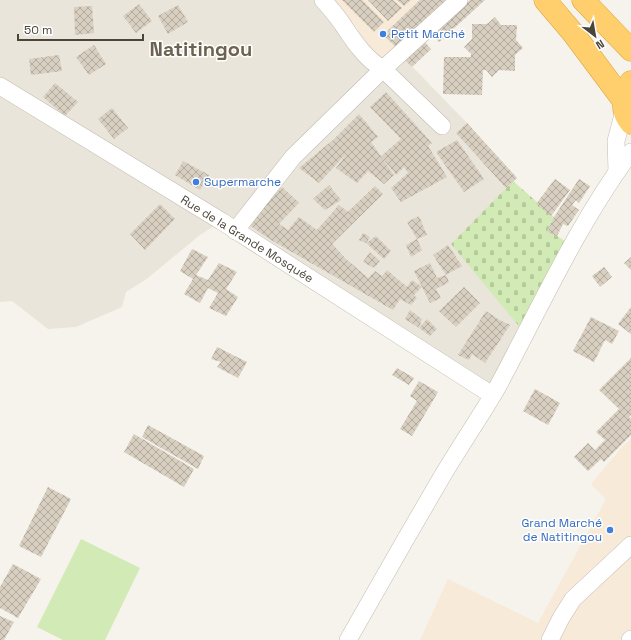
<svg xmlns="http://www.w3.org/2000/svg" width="631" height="640" viewBox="0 0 631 640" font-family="'Space Grotesk',sans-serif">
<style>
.residential{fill:#eae5da}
.commercial{fill:#f7ead8}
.cemetery{fill:url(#cemetery-stones)}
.pitch{fill:#d2eab5}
.building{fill:url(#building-cross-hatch)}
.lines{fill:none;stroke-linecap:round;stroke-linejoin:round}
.minor-casing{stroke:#c2bbae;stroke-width:18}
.highway-casing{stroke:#e0a43c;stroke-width:23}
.minor{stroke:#fff;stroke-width:17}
.highway{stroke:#ffcf6e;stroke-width:22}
.shop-dot{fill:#3f7fe0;stroke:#fff;stroke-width:1.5}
.labels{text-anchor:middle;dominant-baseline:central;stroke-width:3;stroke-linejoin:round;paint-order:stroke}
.shop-label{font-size:12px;fill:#366cbe;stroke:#fff;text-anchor:start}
.street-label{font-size:12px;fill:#4b4439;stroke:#fff}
.town-label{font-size:20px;font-weight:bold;fill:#6e6250;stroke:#fff}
</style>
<defs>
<pattern id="cemetery-stones" width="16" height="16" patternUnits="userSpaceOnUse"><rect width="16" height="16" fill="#d2eab5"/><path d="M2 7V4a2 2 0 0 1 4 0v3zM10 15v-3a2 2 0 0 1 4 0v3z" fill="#b6ca9c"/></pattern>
<pattern id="building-cross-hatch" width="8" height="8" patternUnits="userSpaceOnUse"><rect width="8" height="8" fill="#d8cfc1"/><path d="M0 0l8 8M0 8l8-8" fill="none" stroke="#b1aa9e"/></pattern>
</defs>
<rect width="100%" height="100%" fill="#f6f3ec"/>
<polygon class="residential" points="0,0 318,0 348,34 401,55 467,123 517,178 506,188 522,330 491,386 222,221 200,235 148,278 126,292 122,307 76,327 48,329 12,301 0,302"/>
<g class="commercial">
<polygon points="332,0 447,0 377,64 354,39 358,29"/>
<polygon points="631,439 631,640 420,640 448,579 538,623 606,499 591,484 622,447"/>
</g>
<polygon class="cemetery" points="513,181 554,217 547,232 557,236 570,244 522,330 451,244"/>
<polygon class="pitch" points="81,539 140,568 105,640 63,640 37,627"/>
<g class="building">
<polygon points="342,0 362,0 384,22 374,32"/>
<polygon points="368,0 393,0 402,8 388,21"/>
<polygon points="397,0 411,0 404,6"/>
<polygon points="420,0 447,0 396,47 383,35"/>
<polygon points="470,0 485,0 439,42 432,34"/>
<polygon points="139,4 152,21 136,33 123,16"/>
<polygon points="178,5 188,22 168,34 158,16"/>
<polygon points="92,6 94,33 75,35 74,7"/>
<polygon points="495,17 501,25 517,25 516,40 523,48 515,55 515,71 499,70 492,77 486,70 483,70 482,95 443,94 444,57 471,57 471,54 464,47 472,39 472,24 487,24"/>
<polygon points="425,42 431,49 412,67 405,60"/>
<polygon points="94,45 106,64 89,75 76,57"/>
<polygon points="59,55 62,71 31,75 29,59"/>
<polygon points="55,83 78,102 65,116 43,97"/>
<polygon points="386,92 432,143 428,146 447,177 401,202 391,188 408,173 404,167 396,175 381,156 401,139 370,107"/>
<polygon points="112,108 128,128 114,139 98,119"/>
<polygon points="359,114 378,137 371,142 394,175 384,184 368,171 357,183 336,168 347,153 319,183 299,168 333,140"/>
<polygon points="467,123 517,178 506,188 456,133"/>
<polygon points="457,140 484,179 464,192 436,152"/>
<polygon points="183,161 209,175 200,190 175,175"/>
<polygon points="555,179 570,190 551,216 536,204"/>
<polygon points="579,179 590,186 579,203 576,200 572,205 579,210 568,226 563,224 557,236 547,232 554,217"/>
<polygon points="329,185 341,200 325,210 313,199"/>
<polygon points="375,186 383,194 332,244 346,259 368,278 375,271 382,276 387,270 407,287 412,280 422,287 414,295 417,298 411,305 400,299 393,310 271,240 249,225 261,209 282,187 299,203 279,224 288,230 299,217 317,230 339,205 348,212"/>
<polygon points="160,204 175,219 145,250 130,234"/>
<polygon points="419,216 427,235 417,239 407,222"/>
<polygon points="363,233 370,237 366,243 359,240"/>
<polygon points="376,236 391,251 384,259 366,243"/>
<polygon points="417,239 422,250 411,257 406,245"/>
<polygon points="448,245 462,266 446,275 433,255"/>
<polygon points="192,249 208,257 196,275 208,280 219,263 237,272 226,289 238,297 226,316 209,308 218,293 208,288 200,303 184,294 193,279 180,271"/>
<polygon points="370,252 380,261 374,268 363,262"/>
<polygon points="631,257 631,270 624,263"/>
<polygon points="430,263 437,278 446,275 449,282 436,289 441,298 430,303 414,271"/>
<polygon points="604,267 612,277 600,287 592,276"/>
<polygon points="464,287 480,303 456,327 439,311"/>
<polygon points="631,307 631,334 618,324"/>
<polygon points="410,310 422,319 419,328 405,319"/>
<polygon points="486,311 498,319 510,325 485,363 472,354 469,360 458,355"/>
<polygon points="591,317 619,331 612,344 605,340 594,362 573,351"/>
<polygon points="427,319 437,329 430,336 419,328"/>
<polygon points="217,347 247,362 238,378 217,367 221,362 211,359"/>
<polygon points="631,358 631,415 629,417 631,419 631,435 604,462 601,459 588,471 574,457 588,443 595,450 605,440 596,432 619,409 599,390"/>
<polygon points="397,368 414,378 409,385 392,375"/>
<polygon points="419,381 438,392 412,436 400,429 417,401 410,396"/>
<polygon points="535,389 560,403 548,425 523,411"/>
<polygon points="148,425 204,456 198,469 142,437"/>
<polygon points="134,434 194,469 184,487 124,452"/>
<polygon points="48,487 71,499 41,557 19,546"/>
<polygon points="13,564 41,579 18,618 0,608 0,587"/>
<polygon points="0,616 14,622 4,640 0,640"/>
</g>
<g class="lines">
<defs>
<g id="minor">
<path d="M323,0C331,9 339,18 345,28C355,43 367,60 383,69L442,126"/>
<polyline points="0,86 221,221 492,395"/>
<polyline points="617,171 616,141 624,111"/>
<polyline points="235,231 293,157 383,69 459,0"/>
<path d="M348,640C378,587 409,533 440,480C458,449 479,419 497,388C540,308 577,225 631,152"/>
<polyline points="550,640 561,618 573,599 631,545"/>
<polyline points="630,640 631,639"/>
</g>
<g id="highway">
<polyline points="545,0 573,33 623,100"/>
<polyline points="583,0 631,50"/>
<path d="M631,82C621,93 621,112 631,123"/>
</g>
</defs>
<use href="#minor" class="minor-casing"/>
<use href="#highway" class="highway-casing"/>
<use href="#minor" class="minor"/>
<use href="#highway" class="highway"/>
</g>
<g class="shop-dot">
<circle cx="383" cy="34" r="4"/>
<circle cx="196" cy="182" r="4"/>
<circle cx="610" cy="530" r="4"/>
</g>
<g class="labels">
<g class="shop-label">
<text x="391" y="34">Petit Marché</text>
<text x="204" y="182">Supermarche</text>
<text x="602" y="523" text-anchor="end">Grand Marché<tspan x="602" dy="14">de Natitingou</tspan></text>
</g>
<g class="street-label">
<text transform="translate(247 239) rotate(32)">Rue de la Grande Mosquée</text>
</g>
<g class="town-label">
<text x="201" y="49">Natitingou</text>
</g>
</g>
<g transform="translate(595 36) rotate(149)" stroke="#ffffff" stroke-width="3" paint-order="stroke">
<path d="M0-3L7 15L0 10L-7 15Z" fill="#4b4439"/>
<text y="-6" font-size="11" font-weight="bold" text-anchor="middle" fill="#4b4439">N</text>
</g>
<path d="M18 34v6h125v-6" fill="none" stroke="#4b4439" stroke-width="2"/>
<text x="24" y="34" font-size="12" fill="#4b4439" stroke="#ffffff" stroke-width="3" paint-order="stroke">50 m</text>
</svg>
